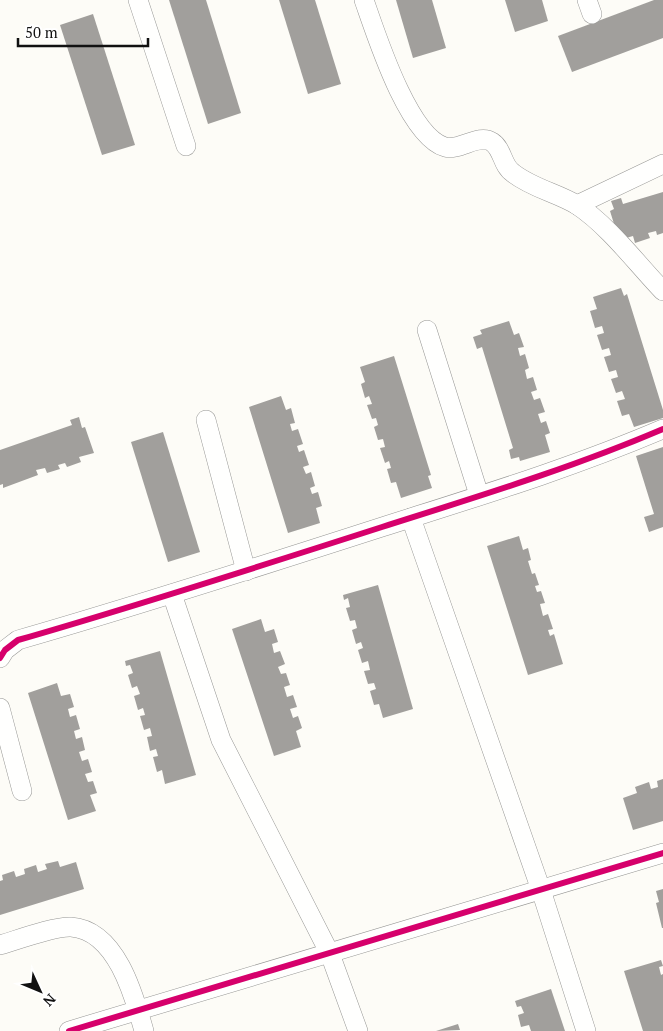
<svg xmlns="http://www.w3.org/2000/svg" width="663" height="1031" viewBox="0 0 663 1031" font-family="'PT Serif',serif">
<style>
.building{fill:#a19f9c}
.lines{fill:none;stroke-linecap:round;stroke-linejoin:round}
.minor-casing{stroke:#979795;stroke-width:20}
.minor{stroke:#fffffe;stroke-width:19}
.cycleway-casing{stroke:#fff;stroke-width:9}
.cycleway{stroke:#d6006c;stroke-width:6}
</style>
<rect width="100%" height="100%" fill="#fdfcf7"/>
<g class="building">
<polygon points="169,0 206,0 241,113 208,124"/>
<polygon points="279,0 315,0 341,84 308,94"/>
<polygon points="396,0 432,0 446,48 413,58"/>
<polygon points="505,0 542,0 548,21 515,32"/>
<polygon points="654,0 663,0 663,38 572,72 558,36"/>
<polygon points="93,14 135,145 102,155 60,25"/>
<polygon points="663,192 663,233 657,235 656,231 648,233 650,238 635,243 633,236 619,240 610,211 614,209 611,201 621,198 623,204"/>
<polygon points="621,288 624,296 627,294 663,410 663,418 634,427 629,414 622,416 617,401 625,399 622,391 616,393 611,379 618,377 616,370 609,372 604,357 611,355 609,348 602,350 597,335 604,333 602,326 595,328 590,311 597,309 593,297"/>
<polygon points="509,321 514,335 519,333 524,347 518,348 520,356 525,354 529,368 525,370 527,379 533,377 537,390 531,392 534,400 540,398 545,412 538,414 541,423 546,421 550,433 545,435 550,452 520,461 519,457 511,459 509,450 513,448 482,347 477,349 473,337 482,334 480,330"/>
<polygon points="394,356 431,475 428,476 432,488 401,498 396,482 391,483 387,469 391,468 389,461 385,463 380,448 385,447 383,439 378,440 374,427 378,425 376,418 372,419 367,405 372,404 369,396 365,398 361,384 365,382 360,367"/>
<polygon points="281,396 286,410 291,408 295,423 290,424 292,431 298,429 303,444 297,446 299,452 304,450 309,465 303,467 306,474 311,472 315,486 310,488 312,494 318,492 322,506 316,508 320,523 288,533 249,407"/>
<polygon points="79,417 82,428 85,427 94,453 79,457 81,462 67,467 65,463 58,465 60,469 47,473 45,468 36,470 38,475 3,488 3,484 0,485 0,450 72,425 70,420"/>
<polygon points="163,432 200,552 168,562 131,442"/>
<polygon points="663,447 663,527 649,532 644,517 654,514 636,456"/>
<polygon points="519,536 523,550 528,548 531,560 528,561 532,574 535,573 539,585 535,586 537,592 541,591 545,603 540,604 543,616 548,614 553,629 548,630 550,636 554,634 563,664 528,675 487,546"/>
<polygon points="378,585 413,709 383,718 379,704 374,705 370,691 376,689 374,683 368,684 364,671 370,670 368,661 362,663 358,650 363,648 361,642 356,644 352,630 357,628 355,620 350,621 346,608 350,607 348,598 344,600 343,595"/>
<polygon points="261,619 265,632 274,629 278,642 272,644 274,653 280,651 285,664 278,667 281,674 286,673 290,685 284,687 287,697 293,695 297,707 290,709 293,718 298,716 302,728 296,731 301,747 274,756 232,629"/>
<polygon points="160,651 196,775 165,784 162,770 157,772 153,757 158,756 156,749 150,751 147,737 152,736 150,728 144,730 140,716 145,715 143,708 138,710 134,696 140,694 137,686 132,688 128,675 133,673 130,665 126,666 125,661"/>
<polygon points="57,683 61,696 70,694 74,707 68,709 70,717 76,715 80,729 74,731 76,739 82,737 85,750 79,752 82,761 88,759 92,772 85,774 88,782 93,781 97,793 90,795 96,811 68,820 28,693"/>
<polygon points="663,779 663,821 633,830 623,798 637,793 635,787 649,782 651,789 658,787 657,781"/>
<polygon points="58,861 60,867 76,862 84,889 0,915 0,881 3,880 2,875 14,871 16,877 25,874 24,869 36,865 38,872 47,869 45,864"/>
<polygon points="663,889 663,928 662,928 656,903 659,902 656,891"/>
<polygon points="661,960 663,966 659,967 661,975 663,974 663,1031 643,1031 624,971"/>
<polygon points="551,989 565,1031 531,1031 529,1025 521,1027 518,1015 524,1013 521,1006 517,1007 515,1001"/>
<polygon points="458,1024 460,1030 436,1031"/>
</g>
<g class="lines">
<defs>
<g id="minor">
<polyline points="138,0 186,146"/>
<path d="M364,0C376,34 408,136 445,147C460,151 479,133 492,142C503,149 502,166 513,173C532,188 557,193 577,205C609,226 637,264 663,291"/>
<polyline points="587,0 592,14"/>
<polyline points="577,205 663,164"/>
<polyline points="427,330 479,495"/>
<polyline points="206,420 246,571"/>
<polyline points="411,518 541,890 586,1031"/>
<polyline points="172,594 221,740 330,954 358,1031"/>
<path d="M0,658L5,650L18,640C140,605 261,566 382,527C476,497 572,468 663,429"/>
<polyline points="0,708 22,791"/>
<path d="M0,945C17,940 55,926 71,927C116,930 134,995 144,1031"/>
<polyline points="69,1031 663,853"/>
</g>
</defs>
<use href="#minor" class="minor-casing"/>
<use href="#minor" class="minor"/>
<defs>
<g id="cycleway">
<path d="M0,658L5,650L18,640C140,605 261,566 382,527C476,497 572,468 663,429"/>
<polyline points="69,1031 663,853"/>
</g>
</defs>
<use href="#cycleway" class="cycleway-casing"/>
<use href="#cycleway" class="cycleway"/>
</g>
<g transform="translate(40 991) rotate(134)" stroke="#ffffff" stroke-width="4" paint-order="stroke">
<path d="M0-4L9 19L0 12L-9 19Z" fill="#111111"/>
<text y="-8" font-size="14" font-weight="bold" text-anchor="middle" fill="#111111">N</text>
</g>
<path d="M18 38v8h130v-8" fill="none" stroke="#111111" stroke-width="2.5"/>
<text x="25" y="38" font-size="15" fill="#111111" stroke="#ffffff" stroke-width="4" paint-order="stroke">50 m</text>
</svg>
